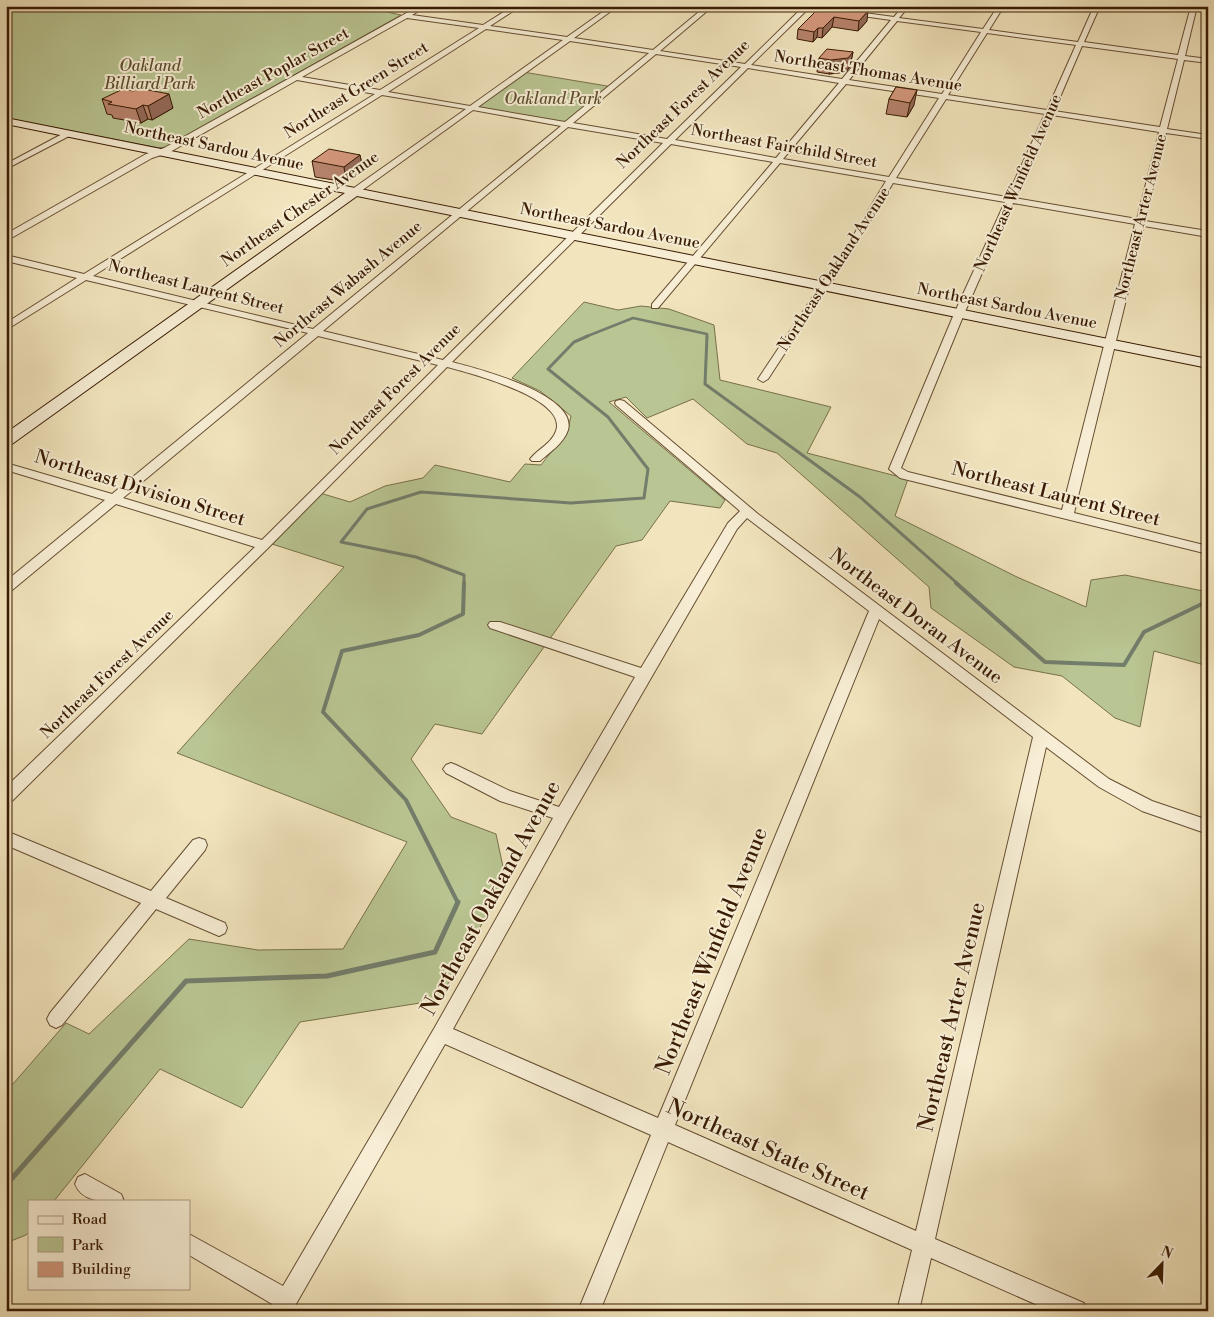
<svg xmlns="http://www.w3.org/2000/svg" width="1214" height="1317" viewBox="0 0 1214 1317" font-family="'Libre Bodoni',serif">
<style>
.green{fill:#b9c592;stroke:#78704a}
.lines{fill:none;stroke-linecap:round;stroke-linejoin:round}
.stream-far3{stroke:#737d6b;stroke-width:2.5}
.stream-far2{stroke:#737d6b;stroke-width:3}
.stream-far1{stroke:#737d6b;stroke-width:4}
.stream{stroke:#737d6b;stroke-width:5}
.street-casing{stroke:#664e32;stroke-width:2}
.secondary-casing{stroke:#381b03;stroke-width:2}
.street{fill:#f7eed5;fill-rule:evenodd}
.secondary{fill:#f7eed5;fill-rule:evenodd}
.wall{fill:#b6836c;stroke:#381b03}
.shaded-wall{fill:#946a58;stroke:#381b03}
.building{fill:#d4987d;stroke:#381b03}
.labels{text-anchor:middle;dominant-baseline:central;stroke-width:4;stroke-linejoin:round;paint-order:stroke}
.far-park-label{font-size:16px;font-style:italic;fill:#5f4e2e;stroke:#f7eed5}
.far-street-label{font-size:16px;fill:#381b03;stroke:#f7eed5}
.street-label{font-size:19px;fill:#381b03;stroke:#f7eed5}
.near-street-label{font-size:22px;fill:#381b03;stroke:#f7eed5}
</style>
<rect width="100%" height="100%" fill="#f2e5be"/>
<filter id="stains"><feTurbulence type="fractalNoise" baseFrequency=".004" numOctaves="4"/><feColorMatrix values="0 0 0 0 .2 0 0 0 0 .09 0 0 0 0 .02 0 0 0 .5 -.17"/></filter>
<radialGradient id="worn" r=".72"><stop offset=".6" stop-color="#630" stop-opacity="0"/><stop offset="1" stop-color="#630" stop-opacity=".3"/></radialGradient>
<g class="green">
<polygon points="6,6 359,6 401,15 166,147 159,148 6,118"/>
<polygon points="523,72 613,87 568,124 473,107"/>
<polygon points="584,302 618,310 641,306 669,309 714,325 720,380 831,407 807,453 908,479 895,516 1017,577 1086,607 1091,580 1125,575 1208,592 1208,666 1154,651 1140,727 1115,718 1062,676 1014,667 931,608 929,587 777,453 747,444 693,399 647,418 626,397 609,402 725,500 720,508 670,501 642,540 616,546 482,734 435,724 411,759 451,817 496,834 506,881 439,1000 300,1022 242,1108 160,1069 54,1201 29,1201 29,1232 26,1235 6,1243 6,1092 66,1023 89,1034 189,939 258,950 343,949 407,842 177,753 344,567 272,544 320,493 350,502 385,486 423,478 435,465 510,482 525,464 541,465 568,430 571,416 540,391 512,378"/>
</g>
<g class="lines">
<polyline class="stream-far3" points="585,337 633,318 707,334 707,337"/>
<g class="stream-far2">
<polyline points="707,336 705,384 860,497 958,584"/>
<polyline points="464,584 464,575 416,557 341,542 367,509 421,492 571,503 644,498 648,469 608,417 548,369 574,342 588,336"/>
</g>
<g class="stream-far1">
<polyline points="956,583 1045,662 1124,665 1144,632 1208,601"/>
<polyline points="458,903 406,800 323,712 342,651 419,635 463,614 464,583"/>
</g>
<polyline class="stream" points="6,1185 186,981 327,976 435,952 458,902"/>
<defs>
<g id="street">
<path d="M419,6H427L412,15L483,25L513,6H521L490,26L567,37L611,6H618L574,38L653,50L706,6H713L660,51L745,64L804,6H811L751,65L842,79L891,20L848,14L850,11L894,17L903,6H909L899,18L983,29L998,6H1004L989,30L1078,42L1094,6H1100L1084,42L1178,55L1191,6H1197L1185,56L1208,59V63L1184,60L1167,129L1208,135V139L1166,133L1145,221L1208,231V237L1144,226L1074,513L1208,546V554L900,478L889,469L954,314L1005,202L893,183L858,241L768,379L763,382L758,379L850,241L886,181L780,163L658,308H652V304L773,162L671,144L452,362C475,368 578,394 568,430C564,443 549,453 540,461H532L530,459C538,449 552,443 556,431C568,398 469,373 447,367L268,548L11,802L6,803V787L255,547L116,504L11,591L6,592V581L105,500L6,470V463L112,494L308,333L86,280L6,330V323L77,278L6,261V255L84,274L375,94L297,80L170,152L152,158L6,241V234L146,154L164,148ZM407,18L479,28L380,90L302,77ZM897,21L981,32L942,94L849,80ZM486,29L563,40L470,106L388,92ZM987,33L1076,45L1047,110L948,95ZM570,41L649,53L565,122L478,107ZM1082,46L1178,59L1160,127L1054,111ZM656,54L741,67L667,139L573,123ZM748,68L839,83L776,158L675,140ZM846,84L939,98L889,177L783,159ZM382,95L466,109L351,190V194H357L473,110L561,126L313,329L93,276ZM946,99L1045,114L1007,197L896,178ZM1052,115L1159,132L1137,219L1015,198ZM568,127L663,143L443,360L323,331ZM1013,203L1135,224L1062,510L908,472L901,468L964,314ZM318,336L438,365L262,540L123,498Z"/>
<polygon points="66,132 73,134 6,169 6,164"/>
<path d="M620,400L624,401L758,514L1109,779L1152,801L1208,820V834L1142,811L1099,787L1046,747L935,1239L1084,1303L1087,1311H1051L931,1258L919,1311H897L912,1250L668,1142L600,1311H578L651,1135L445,1044L292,1311H269L272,1304L189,1255V1234L283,1286L435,1027L553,818L500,801L446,773L443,769L446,765L451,763L456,765L510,791L559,807L635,677L490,628L488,625L490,622H500L641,668L728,523L740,511L616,405L615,403L616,401ZM747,518L869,611L658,1118L453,1029L569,820L737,529ZM879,619L1033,737L916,1231L675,1125Z"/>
<polygon points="6,831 151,891 193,840 199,838 205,840 207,845 205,850 166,898 225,923 227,928 225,933 219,936 156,909 62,1025 56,1028 50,1025 47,1019 50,1013 141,903 6,845"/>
<path d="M85,1174L121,1194L124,1201C106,1201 83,1204 75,1184L78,1177Z"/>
</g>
<polygon id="secondary" points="6,118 1208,359 1208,368 357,196 12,444 6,446 6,433 345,193 6,124"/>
</defs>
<use href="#street" class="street-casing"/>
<use href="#secondary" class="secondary-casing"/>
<use href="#street" class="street"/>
<use href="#secondary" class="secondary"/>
</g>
<g class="wall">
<polygon points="821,6 867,21 858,31 832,27 822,38 817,37 813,42 797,39 798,29"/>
<polygon points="853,52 850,66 846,72 829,74 817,72 819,58"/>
<polygon points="896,87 914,105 907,117 886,114 889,99"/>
<polygon points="102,99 173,108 152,120 148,119 141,123 113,118 112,115 107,114"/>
<polygon points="360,155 363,170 346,182 315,177 312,161"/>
</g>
<g class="shaded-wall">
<polygon points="868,11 867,21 858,31 859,21"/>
<polygon points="834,17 832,27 822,38 823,28"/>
<polygon points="818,28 817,37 813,42 814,32"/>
<polygon points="853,52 850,66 846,72 829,74 831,60"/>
<polygon points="917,90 914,105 907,117 910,103"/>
<polygon points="169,94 173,108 152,120 148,106"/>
<polygon points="143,105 148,119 141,123 136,109"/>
<polygon points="360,155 363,170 346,182 344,167"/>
</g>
<g class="building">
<polygon points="821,6 837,6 868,11 859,21 834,17 823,28 818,28 814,32 798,29"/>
<polygon points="827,49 853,52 848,58 831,60 819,58"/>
<polygon points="896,87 917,90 910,103 889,99"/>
<polygon points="138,88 169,94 148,106 143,105 136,109 108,104 112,102 102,99 123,89 133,91"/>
<polygon points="329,149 360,155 344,167 312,161"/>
</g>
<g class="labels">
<g class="far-park-label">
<text x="150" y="66">Oakland<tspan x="150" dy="18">Billiard Park</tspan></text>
<text x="553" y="99">Oakland Park</text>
</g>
<g class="far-street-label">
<text transform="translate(868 71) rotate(9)">Northeast Thomas Avenue</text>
<text transform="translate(273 73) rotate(-29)">Northeast Poplar Street</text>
<text transform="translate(356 90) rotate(-32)">Northeast Green Street</text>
<text transform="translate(683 104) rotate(-44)">Northeast Forest Avenue</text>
<text transform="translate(214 146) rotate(12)">Northeast Sardou Avenue</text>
<text transform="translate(784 146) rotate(10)">Northeast Fairchild Street</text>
<text transform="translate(1018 183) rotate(-66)">Northeast Winfield Avenue</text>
<text transform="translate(300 209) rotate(-35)">Northeast Chester Avenue</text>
<text transform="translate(1141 217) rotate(-76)">Northeast Arter Avenue</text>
<text transform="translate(610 226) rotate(11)">Northeast Sardou Avenue</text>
<text transform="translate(834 269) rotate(-57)">Northeast Oakland Avenue</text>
<text transform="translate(348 284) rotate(-40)">Northeast Wabash Avenue</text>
<text transform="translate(196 287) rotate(14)">Northeast Laurent Street</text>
<text transform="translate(1007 306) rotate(11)">Northeast Sardou Avenue</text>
<text transform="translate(395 389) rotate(-45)">Northeast Forest Avenue</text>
<text transform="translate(107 674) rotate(-44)">Northeast Forest Avenue</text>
</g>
<g class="street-label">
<text transform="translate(140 488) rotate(17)">Northeast Division Street</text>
<text transform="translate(1056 494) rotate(14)">Northeast Laurent Street</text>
<text transform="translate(916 616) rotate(37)">Northeast Doran Avenue</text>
</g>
<g class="near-street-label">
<text transform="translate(491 898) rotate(-61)">Northeast Oakland Avenue</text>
<text transform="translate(712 951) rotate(-68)">Northeast Winfield Avenue</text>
<text transform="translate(952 1017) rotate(-77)">Northeast Arter Avenue</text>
<text transform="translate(768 1150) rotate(24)">Northeast State Street</text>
</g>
</g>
<rect width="1214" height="1317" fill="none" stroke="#f2e5be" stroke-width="25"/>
<rect x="8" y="8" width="1199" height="1302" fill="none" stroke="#381b03" stroke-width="2.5"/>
<rect x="12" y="12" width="1189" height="1292" fill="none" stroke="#381b03"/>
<rect x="28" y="1200" width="162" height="90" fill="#f7eed5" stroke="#ab9a81"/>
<rect x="38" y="1216" width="25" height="8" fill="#f7eed5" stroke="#ab9a81"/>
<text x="72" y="1224" font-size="15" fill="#381b03">Road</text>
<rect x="38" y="1237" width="25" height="15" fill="#b9c592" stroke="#ab9a81"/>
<text x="72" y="1250" font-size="15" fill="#381b03">Park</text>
<rect x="38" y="1262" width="25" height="15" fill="#d4987d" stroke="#ab9a81"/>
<text x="72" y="1274" font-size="15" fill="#381b03">Building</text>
<g transform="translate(1162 1264) rotate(23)" stroke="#f7eed5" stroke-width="4" paint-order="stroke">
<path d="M0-4L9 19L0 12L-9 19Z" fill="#381b03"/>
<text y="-8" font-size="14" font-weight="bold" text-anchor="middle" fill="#381b03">N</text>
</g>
<rect width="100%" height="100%" filter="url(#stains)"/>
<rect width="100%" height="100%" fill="url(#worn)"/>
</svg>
